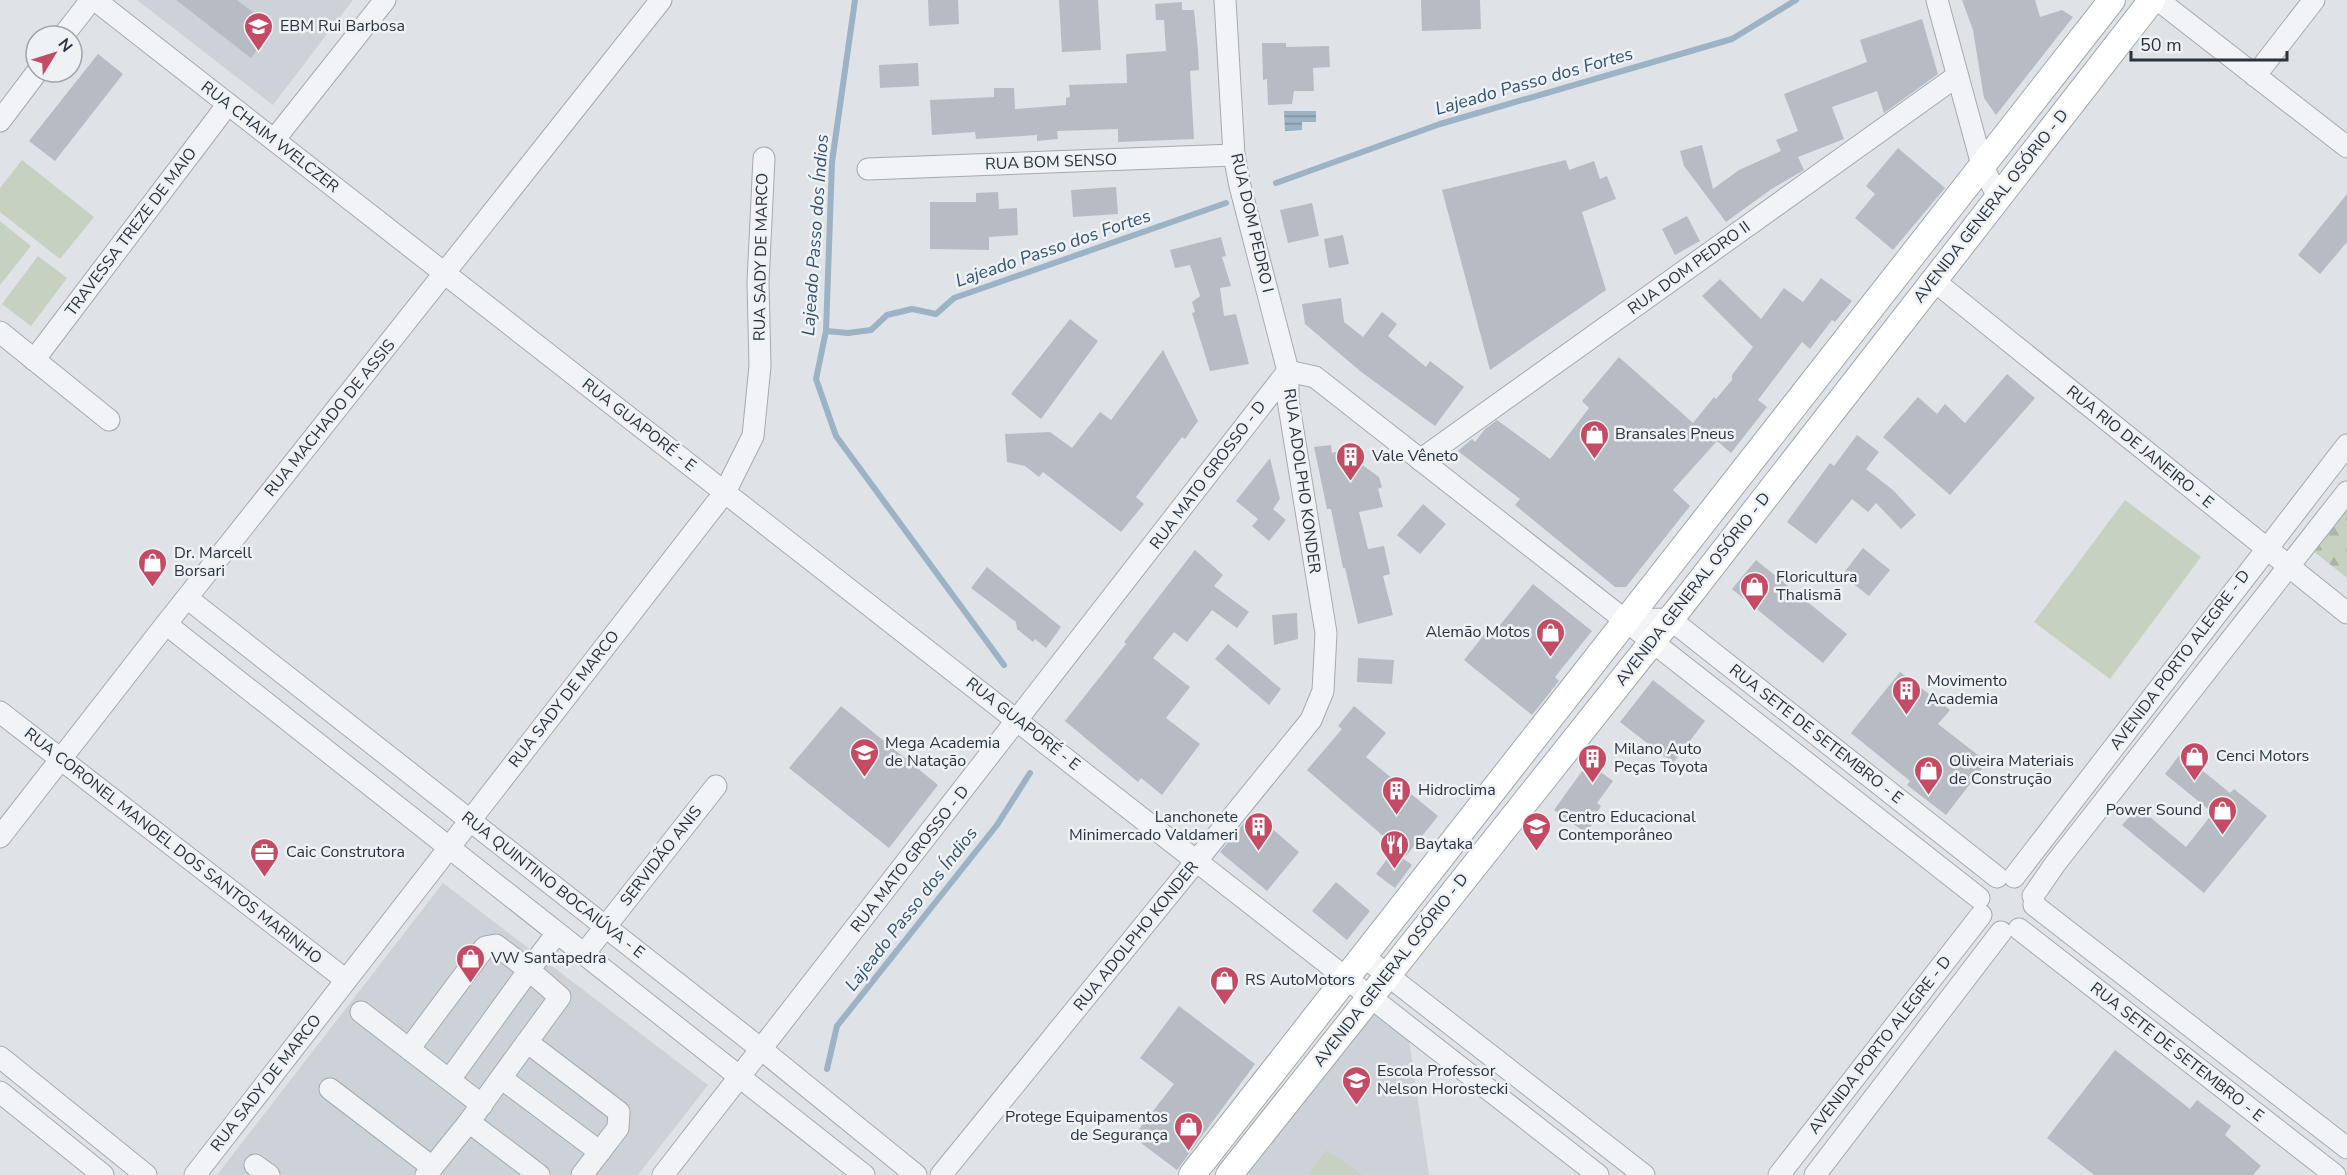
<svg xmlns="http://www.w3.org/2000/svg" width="2347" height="1175" viewBox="0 0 2347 1175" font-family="'Nunito Sans',sans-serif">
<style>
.built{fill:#cdd2d9}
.forest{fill:url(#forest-firs)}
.green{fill:#c6d1c1}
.water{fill:url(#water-rules)}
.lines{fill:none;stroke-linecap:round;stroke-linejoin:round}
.stream{stroke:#9cb2c5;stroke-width:6}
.building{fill:#b7bcc4}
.minor-casing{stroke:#a5aab1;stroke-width:23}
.major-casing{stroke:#9fa8b2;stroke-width:28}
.minor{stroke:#f2f3f6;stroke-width:21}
.major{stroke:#fff;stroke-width:26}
.labels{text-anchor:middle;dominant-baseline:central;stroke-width:5;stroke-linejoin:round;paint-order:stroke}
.poi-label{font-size:16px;fill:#29323e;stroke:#eef2f5;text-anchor:start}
.street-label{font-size:16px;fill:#29323e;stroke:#eef2f5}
.water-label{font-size:18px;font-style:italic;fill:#36526f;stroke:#eef2f5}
</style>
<defs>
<pattern id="forest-firs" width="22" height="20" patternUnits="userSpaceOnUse" patternTransform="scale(1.5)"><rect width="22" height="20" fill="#c6d1c1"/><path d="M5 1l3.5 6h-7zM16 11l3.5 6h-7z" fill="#aab4a7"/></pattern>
<pattern id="water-rules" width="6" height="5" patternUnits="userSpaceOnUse" patternTransform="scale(1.5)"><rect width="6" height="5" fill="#9cb2c5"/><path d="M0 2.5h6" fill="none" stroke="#7f91a1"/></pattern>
</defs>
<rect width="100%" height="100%" fill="#dfe3e7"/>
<g class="built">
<polygon points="137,0 353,0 273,105"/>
<polygon points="443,883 708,1085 638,1175 217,1175"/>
<polygon points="1370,1007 1408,1034 1429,1175 1239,1175"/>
</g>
<polygon class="forest" points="2347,506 2347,578 2312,550"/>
<g class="green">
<polygon points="22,160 94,217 60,259 0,212 0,188"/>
<polygon points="0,221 31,246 0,285"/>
<polygon points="38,256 67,278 31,326 2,304"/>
<polygon points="2125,500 2201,557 2110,679 2034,622"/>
<polygon points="1327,1150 1362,1175 1308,1175"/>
</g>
<polygon class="water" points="1284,111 1316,111 1316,122 1302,122 1302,130 1285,131"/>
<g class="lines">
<g class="stream">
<polyline points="855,0 832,162 826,331 816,379 836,436 1004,665"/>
<polyline points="1276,183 1440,124 1732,39 1796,0"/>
<polyline points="826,331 848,333 871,330 887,315 912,309 936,314 954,298 1226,203"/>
<polyline points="827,1069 837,1026 997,825 1030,773"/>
</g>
</g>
<g class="building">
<polygon points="176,0 237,0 274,28 251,58"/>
<polygon points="928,0 958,0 959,24 929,26"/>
<polygon points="1059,0 1098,0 1101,50 1062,52"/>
<polygon points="1421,0 1480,0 1481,29 1422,31"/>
<polygon points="1962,0 2035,0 2040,17 2062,10 2073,17 1996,115 1984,98 1973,30"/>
<polygon points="1182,2 1182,10 1194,10 1198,50 1199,70 1190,71 1194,139 1118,142 1118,129 1057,131 1058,139 1037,141 1037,135 976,139 975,132 932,135 930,100 994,97 994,88 1014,88 1015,109 1066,105 1066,98 1070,97 1069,85 1127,83 1126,54 1166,51 1164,20 1156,20 1155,4"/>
<polygon points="1922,19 1938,74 1884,113 1877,91 1832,107 1844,139 1798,157 1804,170 1770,190 1726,222 1684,166 1680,151 1702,145 1713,189 1739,170 1781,151 1776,140 1798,131 1784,94 1867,62 1860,40"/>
<polygon points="1262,43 1286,43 1286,47 1329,46 1330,67 1313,68 1314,91 1294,91 1292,104 1268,105 1267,79 1263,80"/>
<polygon points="98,54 123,74 55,161 29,141"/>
<polygon points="918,63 919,86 880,88 879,65"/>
<polygon points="1898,148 1945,188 1893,250 1855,218 1875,194 1866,186"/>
<polygon points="1566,160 1569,170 1594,161 1600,179 1607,176 1616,199 1582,212 1606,290 1490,370 1442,190"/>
<polygon points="1116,187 1118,214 1073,217 1071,190"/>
<polygon points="998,192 999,209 1017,208 1018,235 989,237 989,250 930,249 930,202 976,202 976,193"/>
<polygon points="2347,194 2347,242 2320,274 2298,255"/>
<polygon points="1312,203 1319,236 1288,243 1280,210"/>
<polygon points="1687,216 1700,241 1675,255 1662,229"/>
<polygon points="1343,235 1349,264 1329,268 1324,239"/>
<polygon points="1221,237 1226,256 1222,257 1231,286 1220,288 1224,316 1236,314 1249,364 1210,371 1192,313 1195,312 1192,302 1200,296 1190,265 1175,268 1170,250"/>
<polygon points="1821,278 1852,301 1835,322 1832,320 1810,349 1802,342 1758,400 1767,407 1731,453 1717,441 1673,490 1690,506 1626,587 1615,587 1532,519 1515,505 1520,499 1458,451 1472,439 1475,442 1485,429 1497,420 1550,459 1589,408 1582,401 1619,357 1693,423 1714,397 1716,399 1732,380 1732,375 1753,347 1702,296 1720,279 1761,319 1784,288 1803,302"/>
<polygon points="1341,298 1344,322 1363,337 1382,312 1397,324 1388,336 1426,367 1430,361 1464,387 1435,426 1360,371 1305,324 1302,304"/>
<polygon points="1070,319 1098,341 1041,419 1011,394"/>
<polygon points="1163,350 1198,421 1185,439 1182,437 1136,497 1144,504 1121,532 1043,472 1039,477 1025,466 1007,462 1005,434 1050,432 1072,448 1100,412 1111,420"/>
<polygon points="2007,374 2035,398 1950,495 1883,437 1918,397 1937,414 1945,404 1965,423"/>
<polygon points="1857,435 1879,452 1866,469 1893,490 1916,515 1901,529 1876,503 1868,512 1852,499 1816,544 1787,522 1830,463 1834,466"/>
<polygon points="1331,445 1332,453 1339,451 1344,467 1361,464 1379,477 1382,487 1378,489 1383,507 1359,512 1368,549 1384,546 1390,574 1383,576 1393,615 1358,624 1345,568 1343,568 1331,509 1327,509 1314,447"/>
<polygon points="1270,458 1280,499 1273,509 1286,520 1269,541 1252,526 1258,519 1236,501"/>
<polygon points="1423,504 1446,524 1420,554 1397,535"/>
<polygon points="1863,548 1890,570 1869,596 1842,575"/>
<polygon points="1195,550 1223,575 1214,586 1249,612 1237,628 1212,610 1187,642 1174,632 1153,658 1190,687 1166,718 1200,744 1162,795 1141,778 1138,782 1065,721 1126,644 1124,642"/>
<polygon points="1756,560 1847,634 1823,663 1732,589"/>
<polygon points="987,567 1061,627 1046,648 1035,639 1033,642 1017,629 1016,622 971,588"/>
<polygon points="1533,584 1592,631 1555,677 1559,681 1532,715 1464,660 1487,631 1492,635"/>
<polygon points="1297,613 1298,639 1274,645 1272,615"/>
<polygon points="1228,644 1281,689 1269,705 1215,659"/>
<polygon points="1358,658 1394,660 1392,684 1357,682"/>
<polygon points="1900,672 1950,710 1938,724 1987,762 1946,815 1907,785 1910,781 1851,733"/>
<polygon points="1653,680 1705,721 1673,763 1620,722"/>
<polygon points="841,706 938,785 889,848 789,768"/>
<polygon points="1354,706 1386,733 1366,757 1438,816 1406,856 1307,770 1342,729 1338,726"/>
<polygon points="2181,753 2230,793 2234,789 2267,816 2204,893 2122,825 2138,807 2186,847 2213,813 2165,774"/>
<polygon points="1588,763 1613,781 1597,803 1601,806 1596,814 1598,816 1586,833 1554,810"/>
<polygon points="1253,812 1299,852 1267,891 1220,852"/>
<polygon points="1393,851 1412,865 1395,888 1376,874"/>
<polygon points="1336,882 1370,911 1347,940 1312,911"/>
<polygon points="1179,1006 1255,1064 1177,1170 1133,1137 1174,1084 1140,1058"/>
<polygon points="2115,1050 2190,1109 2197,1100 2231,1126 2225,1135 2261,1166 2253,1175 2094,1175 2047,1138"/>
</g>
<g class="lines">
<defs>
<g id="minor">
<polyline points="95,0 1598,1175"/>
<polyline points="1937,0 1982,165 1998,197"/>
<polyline points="2158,0 2347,147"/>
<polyline points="63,36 91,0"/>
<polyline points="2255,76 2314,0"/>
<polyline points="0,121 37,72"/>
<polyline points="274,140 385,0"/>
<polyline points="868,169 1234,155"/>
<polyline points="1933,280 2347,613"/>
<polyline points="0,332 109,420"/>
<polyline points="34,360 228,104"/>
<polyline points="1288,371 1315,377 1979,898"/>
<polyline points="1420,460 1957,76"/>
<polyline points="187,598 761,1049 916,1175"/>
<polyline points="1625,620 1670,619 1997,877"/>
<polyline points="166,624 864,1175"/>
<polyline points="0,712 346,980"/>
<polyline points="0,837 166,624 661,0"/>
<polyline points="2014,877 2347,445"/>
<polyline points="2033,896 2055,864 2347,492"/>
<polyline points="2034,905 2347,1148"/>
<polyline points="2019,929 2335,1175"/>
<polyline points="584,954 716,786"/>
<polyline points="1363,956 1644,1175"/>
<polyline points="361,1012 409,1049 485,947 496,945 529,970 557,933"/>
<polyline points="409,1049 482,1105"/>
<polyline points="0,1057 146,1175"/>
<polyline points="501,1078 600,1152"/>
<polyline points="450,1079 529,970 560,997 527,1042"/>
<polyline points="330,1089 432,1167"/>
<polyline points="0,1092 103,1175"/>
<polyline points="255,1165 269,1175"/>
<polyline points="195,1175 725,492 753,436 760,366 758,282 764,158"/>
<polyline points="426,1175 469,1122"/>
<polyline points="539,1175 469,1122 527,1042 619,1112 618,1128 582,1175"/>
<polyline points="663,1175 1288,371"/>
<polyline points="941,1175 1311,720 1323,691 1326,633 1288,400 1288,371 1240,186 1234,155 1225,0"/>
<polyline points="1779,1175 1981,915"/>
<polyline points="1815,1175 2001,932"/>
</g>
<g id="major">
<polyline points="1192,1175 2112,0"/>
<polyline points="1229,1175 1684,602 2152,0"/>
</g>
</defs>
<use href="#minor" class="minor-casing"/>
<use href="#major" class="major-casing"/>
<use href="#minor" class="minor"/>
<use href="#major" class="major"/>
</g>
<defs>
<symbol id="school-pin" viewBox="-11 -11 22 30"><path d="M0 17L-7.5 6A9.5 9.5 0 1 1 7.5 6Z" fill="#c54b64" stroke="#eef2f5"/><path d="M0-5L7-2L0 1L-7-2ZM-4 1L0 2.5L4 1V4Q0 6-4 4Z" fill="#fff"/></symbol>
<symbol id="shop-pin" viewBox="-11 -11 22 30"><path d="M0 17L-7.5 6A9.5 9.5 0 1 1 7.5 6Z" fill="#c54b64" stroke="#eef2f5"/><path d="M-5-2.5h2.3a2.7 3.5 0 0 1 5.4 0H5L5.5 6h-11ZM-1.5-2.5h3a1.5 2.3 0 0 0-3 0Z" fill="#fff"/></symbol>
<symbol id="building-pin" viewBox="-11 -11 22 30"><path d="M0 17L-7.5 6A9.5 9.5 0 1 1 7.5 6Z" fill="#c54b64" stroke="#eef2f5"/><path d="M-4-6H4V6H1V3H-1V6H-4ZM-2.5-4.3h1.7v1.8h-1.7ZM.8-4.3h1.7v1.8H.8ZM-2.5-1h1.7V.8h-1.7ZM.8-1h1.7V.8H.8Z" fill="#fff"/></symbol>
<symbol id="restaurant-pin" viewBox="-11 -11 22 30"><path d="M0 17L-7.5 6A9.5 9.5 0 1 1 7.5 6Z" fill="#c54b64" stroke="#eef2f5"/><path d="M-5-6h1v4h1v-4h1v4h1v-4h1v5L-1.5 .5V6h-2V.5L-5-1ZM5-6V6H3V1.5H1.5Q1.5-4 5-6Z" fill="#fff"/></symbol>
<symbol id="office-pin" viewBox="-11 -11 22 30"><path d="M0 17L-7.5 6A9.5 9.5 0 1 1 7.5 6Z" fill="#c54b64" stroke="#eef2f5"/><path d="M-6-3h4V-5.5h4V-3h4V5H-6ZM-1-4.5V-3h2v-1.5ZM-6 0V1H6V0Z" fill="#fff"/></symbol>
</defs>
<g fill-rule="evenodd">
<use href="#school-pin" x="242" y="10" width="33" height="45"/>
<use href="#shop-pin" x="1578" y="418" width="33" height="45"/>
<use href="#building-pin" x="1334" y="440" width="33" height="45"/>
<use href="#shop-pin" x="136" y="546" width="33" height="45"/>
<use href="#shop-pin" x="1738" y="570" width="33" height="45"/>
<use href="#shop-pin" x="1534" y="616" width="33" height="45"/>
<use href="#building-pin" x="1890" y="674" width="33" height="45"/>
<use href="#school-pin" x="848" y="736" width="33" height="45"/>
<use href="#shop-pin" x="2178" y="740" width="33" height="45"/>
<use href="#building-pin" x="1576" y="742" width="33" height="45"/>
<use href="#shop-pin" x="1912" y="754" width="33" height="45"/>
<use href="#building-pin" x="1380" y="774" width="33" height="45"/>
<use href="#shop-pin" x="2206" y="794" width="33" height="45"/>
<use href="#building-pin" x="1242" y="810" width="33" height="45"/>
<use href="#school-pin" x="1520" y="810" width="33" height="45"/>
<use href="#restaurant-pin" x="1378" y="828" width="33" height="45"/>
<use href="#office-pin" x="248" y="836" width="33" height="45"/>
<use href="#shop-pin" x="454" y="942" width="33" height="45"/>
<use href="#shop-pin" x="1208" y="964" width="33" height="45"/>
<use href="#school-pin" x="1340" y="1064" width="33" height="45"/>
<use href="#shop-pin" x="1172" y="1110" width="33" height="45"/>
</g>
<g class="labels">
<g class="poi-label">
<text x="280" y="26">EBM Rui Barbosa</text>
<text x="1615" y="434">Bransales Pneus</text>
<text x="1372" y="456">Vale Vêneto</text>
<text x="174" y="553">Dr. Marcell<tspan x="174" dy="18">Borsari</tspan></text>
<text x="1776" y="577">Floricultura<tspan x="1776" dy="18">Thalismã</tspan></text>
<text x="1530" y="632" text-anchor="end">Alemão Motos</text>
<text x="1927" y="681">Movimento<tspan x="1927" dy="18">Academia</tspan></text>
<text x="885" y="743">Mega Academia<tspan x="885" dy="18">de Natação</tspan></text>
<text x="1614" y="749">Milano Auto<tspan x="1614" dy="18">Peças Toyota</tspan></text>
<text x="2216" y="756">Cenci Motors</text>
<text x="1949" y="761">Oliveira Materiais<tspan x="1949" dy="18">de Construção</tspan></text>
<text x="1418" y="790">Hidroclima</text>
<text x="2202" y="810" text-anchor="end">Power Sound</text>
<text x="1238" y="817" text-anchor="end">Lanchonete<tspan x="1238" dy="18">Minimercado Valdameri</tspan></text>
<text x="1558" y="817">Centro Educacional<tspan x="1558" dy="18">Contemporâneo</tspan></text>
<text x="1415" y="844">Baytaka</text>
<text x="286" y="852">Caic Construtora</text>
<text x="491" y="958">VW Santapedra</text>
<text x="1245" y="980">RS AutoMotors</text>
<text x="1377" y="1071">Escola Professor<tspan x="1377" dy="18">Nelson Horostecki</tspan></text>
<text x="1168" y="1117" text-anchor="end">Protege Equipamentos<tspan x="1168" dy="18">de Segurança</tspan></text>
</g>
<g class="street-label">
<text transform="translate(270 137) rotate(38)">RUA CHAIM WELCZER</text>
<text transform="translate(1051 162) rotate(-2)">RUA BOM SENSO</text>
<text transform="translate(1991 206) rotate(-52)">AVENIDA GENERAL OSÓRIO - D</text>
<text transform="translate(1252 223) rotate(77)">RUA DOM PEDRO I</text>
<text transform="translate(131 232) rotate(-53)">TRAVESSA TREZE DE MAIO</text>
<text transform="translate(761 257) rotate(-89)">RUA SADY DE MARCO</text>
<text transform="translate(1689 268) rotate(-36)">RUA DOM PEDRO II</text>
<text transform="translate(330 418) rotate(-51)">RUA MACHADO DE ASSIS</text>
<text transform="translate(639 425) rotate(38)">RUA GUAPORÉ - E</text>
<text transform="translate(2140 447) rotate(39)">RUA RIO DE JANEIRO - E</text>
<text transform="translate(1208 475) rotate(-53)">RUA MATO GROSSO - D</text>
<text transform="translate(1302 481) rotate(82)">RUA ADOLPHO KONDER</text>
<text transform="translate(1693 589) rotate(-52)">AVENIDA GENERAL OSÓRIO - D</text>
<text transform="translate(2180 660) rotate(-53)">AVENIDA PORTO ALEGRE - D</text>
<text transform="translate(564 699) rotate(-52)">RUA SADY DE MARCO</text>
<text transform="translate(1023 724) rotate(38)">RUA GUAPORÉ - E</text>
<text transform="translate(1816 734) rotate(38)">RUA SETE DE SETEMBRO - E</text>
<text transform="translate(173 846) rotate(38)">RUA CORONEL MANOEL DOS SANTOS MARINHO</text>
<text transform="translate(661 856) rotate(-52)">SERVIDÃO ANIS</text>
<text transform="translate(910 859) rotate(-52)">RUA MATO GROSSO - D</text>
<text transform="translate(553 885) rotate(38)">RUA QUINTINO BOCAIÚVA - E</text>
<text transform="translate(1136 936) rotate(-51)">RUA ADOLPHO KONDER</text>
<text transform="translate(1391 970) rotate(-52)">AVENIDA GENERAL OSÓRIO - D</text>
<text transform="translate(1880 1045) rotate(-52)">AVENIDA PORTO ALEGRE - D</text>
<text transform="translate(2177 1052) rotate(38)">RUA SETE DE SETEMBRO - E</text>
<text transform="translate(266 1083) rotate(-52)">RUA SADY DE MARCO</text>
</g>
<g class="water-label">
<text transform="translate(1534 81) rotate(-16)">Lajeado Passo dos Fortes</text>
<text transform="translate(815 235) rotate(-86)">Lajeado Passo dos Índios</text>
<text transform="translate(1053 248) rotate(-19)">Lajeado Passo dos Fortes</text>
<text transform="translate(911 909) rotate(-52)">Lajeado Passo dos Índios</text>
</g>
</g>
<g transform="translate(54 54) rotate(52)"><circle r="28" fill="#eef2f5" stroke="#9fa5ac" stroke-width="1.5"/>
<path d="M0-4.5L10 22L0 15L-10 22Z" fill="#c54b64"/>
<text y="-9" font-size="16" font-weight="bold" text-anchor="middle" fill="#29323e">N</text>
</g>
<path d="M2131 51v9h156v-9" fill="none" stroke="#29323e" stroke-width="3"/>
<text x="2140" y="51" font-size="18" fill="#29323e" stroke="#eef2f5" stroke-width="4.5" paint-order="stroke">50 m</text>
</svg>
